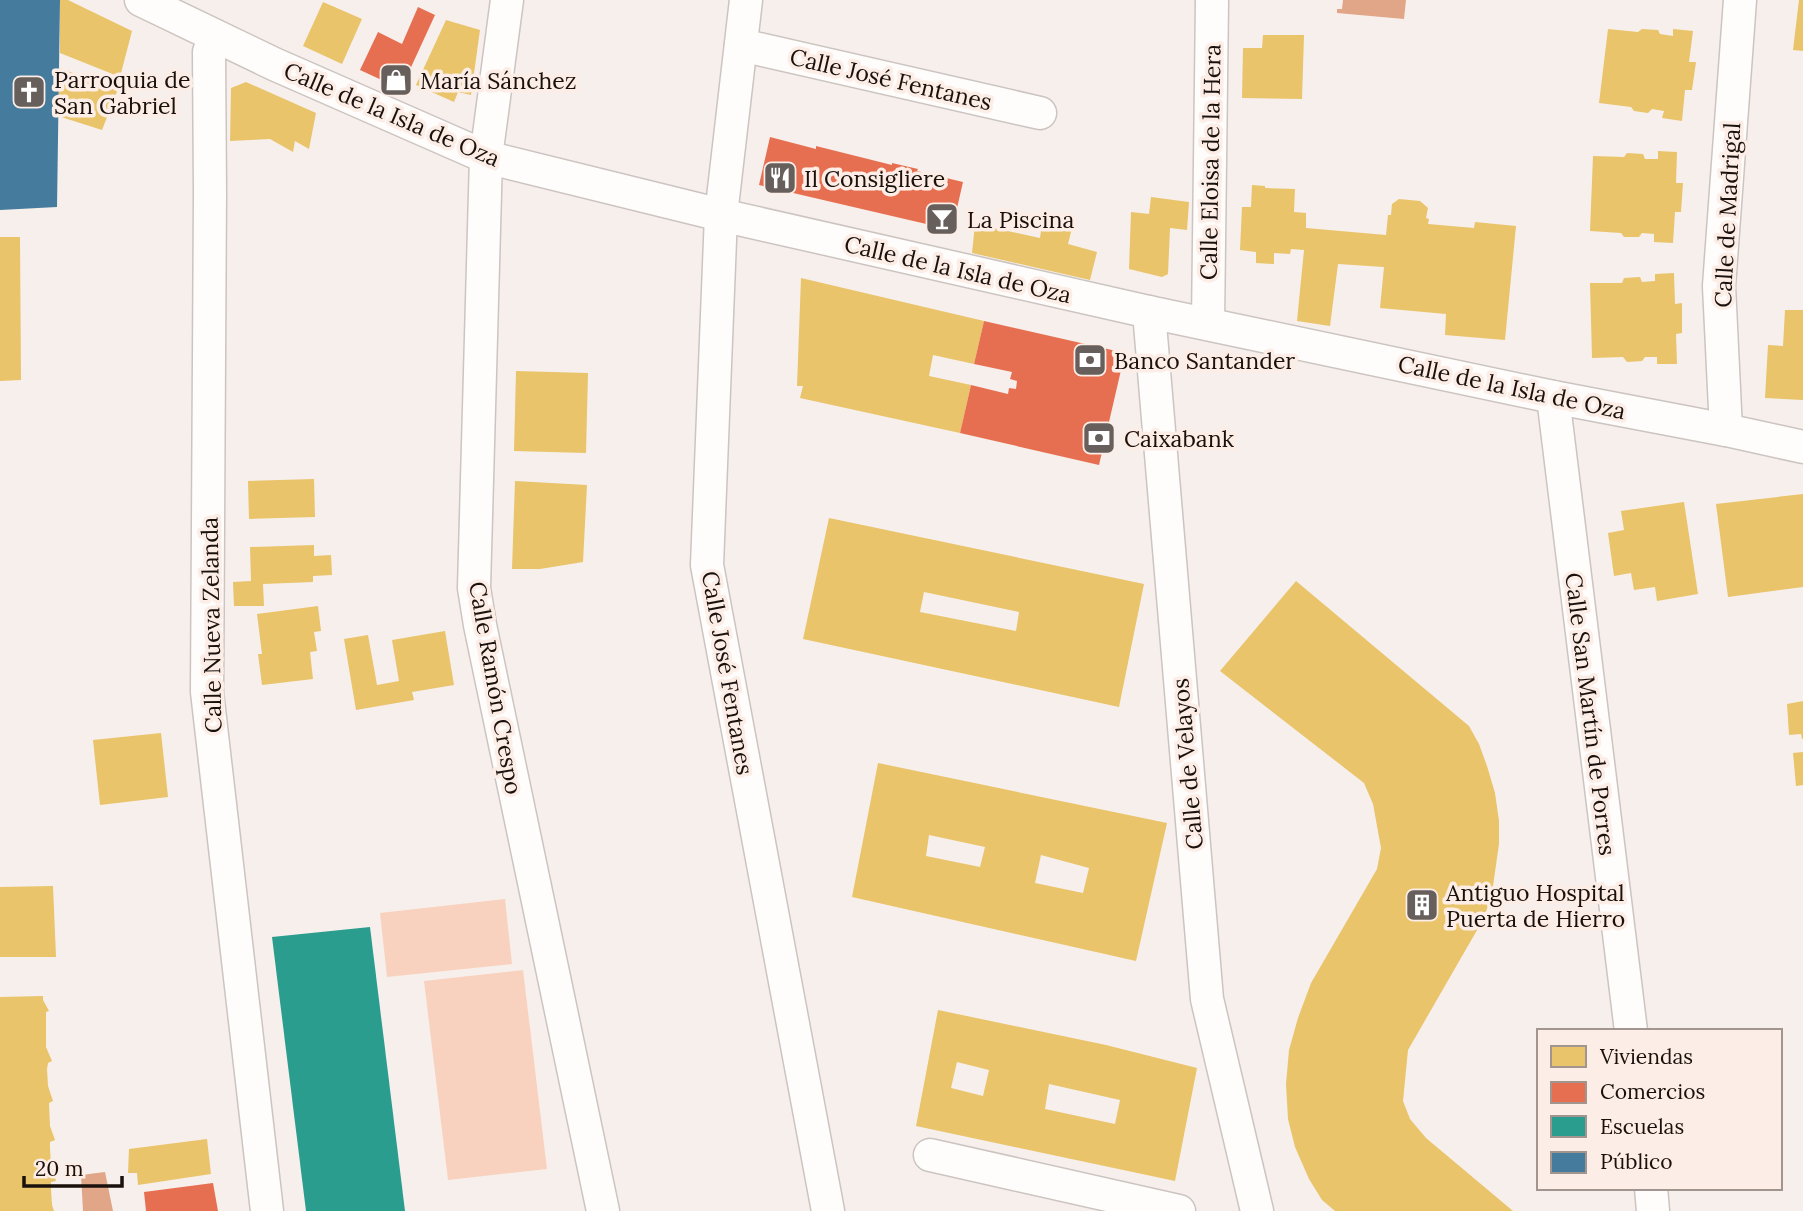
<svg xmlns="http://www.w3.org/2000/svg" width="1803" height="1211" viewBox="0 0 1803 1211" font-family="Lora,serif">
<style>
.green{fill:#f9d2bf}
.water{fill:#e1a688}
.homes{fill:#e9c46a;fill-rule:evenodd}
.shops{fill:#e76f51}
.schools{fill:#2a9d8f}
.public{fill:#457b9d}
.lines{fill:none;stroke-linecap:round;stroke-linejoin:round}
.street-casing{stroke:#ccc4c0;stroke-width:35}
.street{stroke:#fefdfc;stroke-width:32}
.labels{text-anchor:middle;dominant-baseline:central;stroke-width:7;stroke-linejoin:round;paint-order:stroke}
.poi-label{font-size:23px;fill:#1a110d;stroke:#fcede6;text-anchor:start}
.street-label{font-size:23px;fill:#1a110d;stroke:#fcede6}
</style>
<rect width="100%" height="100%" fill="#f7efeb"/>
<g class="green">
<polygon points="505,899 512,964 387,977 380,913"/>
<polygon points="523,970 547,1169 448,1180 424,981"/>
</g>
<g class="water">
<polygon points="1343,0 1406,0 1404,19 1337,13 1337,9 1342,9"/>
<polygon points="105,1172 113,1211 83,1211 81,1175"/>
</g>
<g class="homes">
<polygon points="60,0 68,0 132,31 120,77 60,53"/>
<polygon points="1799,0 1803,0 1803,51 1793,50"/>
<polygon points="323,2 362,19 342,64 303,46"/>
<polygon points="446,20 480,30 471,95 458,92 454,102 416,85"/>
<polygon points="1608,29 1638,32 1642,29 1658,30 1660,34 1673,36 1673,29 1693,31 1689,62 1696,62 1692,90 1685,90 1682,121 1662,118 1664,111 1652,109 1648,113 1634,111 1631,107 1599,103"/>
<polygon points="1263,35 1304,35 1302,99 1242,98 1243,48 1262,48"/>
<polygon points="59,68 118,89 102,130 58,116"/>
<polygon points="246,82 316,113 309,149 295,141 293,152 270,139 230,141 231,88"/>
<polygon points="1658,151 1677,152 1676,183 1683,183 1681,212 1675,212 1673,243 1654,242 1654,234 1642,233 1639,237 1624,237 1621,233 1590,231 1593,156 1624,157 1627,153 1643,154 1645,159 1658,159"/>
<polygon points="1252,185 1265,186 1265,188 1295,189 1294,212 1306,213 1306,228 1386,235 1388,215 1391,215 1392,204 1399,199 1420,201 1428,208 1426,218 1429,219 1428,224 1474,228 1475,222 1516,226 1505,340 1445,335 1446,314 1380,308 1384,267 1338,264 1330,326 1297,321 1304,250 1291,249 1290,254 1274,253 1274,264 1256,263 1256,252 1240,250 1242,207 1251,207"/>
<polygon points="1151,197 1189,202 1187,230 1170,228 1168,274 1162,277 1129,269 1131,212 1149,214"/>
<polygon points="975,224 1040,238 1041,231 1072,228 1068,244 1097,252 1090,280 972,253"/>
<polygon points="0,237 20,237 21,380 0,381"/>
<polygon points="1674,273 1675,304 1682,303 1682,333 1676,334 1677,364 1657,364 1657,357 1645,357 1642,361 1627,362 1623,357 1592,358 1590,283 1622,283 1624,278 1640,277 1642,282 1655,281 1655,274"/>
<polygon points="801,278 984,321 974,364 933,355 929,376 971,385 960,433 800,398 803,386 797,386"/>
<polygon points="1785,310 1803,310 1803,400 1765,398 1768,345 1783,346"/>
<polygon points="516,371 588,373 586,453 514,451"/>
<polygon points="314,479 315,517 249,519 248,481"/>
<polygon points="515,481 587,485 583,562 540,569 512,569"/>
<polygon points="1803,494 1803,587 1728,597 1716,504"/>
<polygon points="1684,502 1698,594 1657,601 1655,587 1634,590 1631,573 1614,576 1608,533 1624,530 1621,511"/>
<path d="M829,518L1144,584L1119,707L803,639ZM924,592L1019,612L1016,631L920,612Z"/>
<polygon points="314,545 314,556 331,555 332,575 313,576 313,582 263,584 264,606 234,606 233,582 251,581 250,547"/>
<polygon points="1296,581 1469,726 1479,744 1487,766 1495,793 1499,821 1499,844 1492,893 1484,918 1408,1050 1403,1101 1410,1119 1426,1138 1513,1211 1335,1211 1322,1200 1309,1179 1295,1147 1288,1119 1286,1084 1289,1050 1298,1018 1311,983 1377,869 1381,848 1373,804 1364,783 1220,671"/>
<polygon points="318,606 321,631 314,632 317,651 310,652 313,679 262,685 258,654 262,654 257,614"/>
<polygon points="445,631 454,685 412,692 414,700 356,710 344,639 368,635 377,685 399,681 392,640"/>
<polygon points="1803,701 1803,739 1802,739 1801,734 1789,735 1787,704"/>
<polygon points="161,733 168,797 100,805 93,740"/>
<polygon points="1803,752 1803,785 1796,786 1793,753"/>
<path d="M878,763L1167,823L1136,961L852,897ZM929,835L985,847L980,867L926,856ZM1041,855L1089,868L1083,893L1035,883Z"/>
<polygon points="53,886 56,957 0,957 0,887"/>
<polygon points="43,996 43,1000 49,1011 46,1012 46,1047 52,1061 48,1063 47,1069 48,1086 53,1101 49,1103 50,1126 55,1140 50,1142 50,1148 51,1166 56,1181 51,1182 51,1189 52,1205 54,1211 0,1211 0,997"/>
<path d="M938,1010L1106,1045L1197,1068L1175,1181L916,1126ZM957,1062L989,1070L983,1096L951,1088ZM1049,1084L1120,1100L1115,1124L1045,1109Z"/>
<polygon points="207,1139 211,1174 138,1185 137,1173 128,1173 129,1149"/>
</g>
<g class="shops">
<polygon points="418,7 435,15 401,89 360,70 378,32 402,44"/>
<polygon points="770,137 816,149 816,146 892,165 892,163 918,169 917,171 963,182 952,230 759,185"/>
<polygon points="984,321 1125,353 1099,465 960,433 971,385 1008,394 1009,388 1016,389 1017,381 1010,379 1012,372 974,364"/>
<polygon points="213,1183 218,1211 146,1211 144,1192"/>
</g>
<polygon class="schools" points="370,927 405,1211 306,1211 272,937"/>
<polygon class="public" points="0,0 60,0 57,207 0,210"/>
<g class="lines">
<defs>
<g id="street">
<polyline points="141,0 274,64 486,157 721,215 1149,312 1553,397 1726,430 1803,447"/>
<polyline points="507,0 486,157 474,588 480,625 603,1211"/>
<polyline points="746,0 721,215 707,565 828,1211"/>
<polyline points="215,36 209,52 210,193 207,692 267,1211"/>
<polyline points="741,45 1040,113"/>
<polyline points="1149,312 1207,999 1257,1211"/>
<polyline points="1208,324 1212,0"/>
<polyline points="1553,397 1631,1031"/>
<polyline points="1726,430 1719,286 1740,0"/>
<polyline points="930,1155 1179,1211"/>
<polyline points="1651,1188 1653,1211"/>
</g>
</defs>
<use href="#street" class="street-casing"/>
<use href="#street" class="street"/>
</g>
<defs>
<symbol id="shop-square" viewBox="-11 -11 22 22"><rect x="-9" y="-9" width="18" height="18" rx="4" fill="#675f5b" stroke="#fcede6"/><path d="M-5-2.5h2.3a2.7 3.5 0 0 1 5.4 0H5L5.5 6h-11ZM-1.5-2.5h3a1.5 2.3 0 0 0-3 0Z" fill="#fff"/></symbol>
<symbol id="church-square" viewBox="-11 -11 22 22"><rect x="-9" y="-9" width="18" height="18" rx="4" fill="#675f5b" stroke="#fcede6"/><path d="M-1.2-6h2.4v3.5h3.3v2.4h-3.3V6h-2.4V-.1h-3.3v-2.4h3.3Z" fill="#fff"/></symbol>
<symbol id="restaurant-square" viewBox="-11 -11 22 22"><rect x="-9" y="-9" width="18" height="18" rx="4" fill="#675f5b" stroke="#fcede6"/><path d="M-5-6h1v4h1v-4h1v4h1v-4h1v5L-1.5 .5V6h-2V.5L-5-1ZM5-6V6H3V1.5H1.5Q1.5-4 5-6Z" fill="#fff"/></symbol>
<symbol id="bar-square" viewBox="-11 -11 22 22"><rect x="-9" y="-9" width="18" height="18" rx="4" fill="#675f5b" stroke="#fcede6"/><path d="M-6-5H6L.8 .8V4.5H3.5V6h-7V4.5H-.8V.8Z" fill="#fff"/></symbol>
<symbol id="bank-square" viewBox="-11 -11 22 22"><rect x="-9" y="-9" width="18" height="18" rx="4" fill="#675f5b" stroke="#fcede6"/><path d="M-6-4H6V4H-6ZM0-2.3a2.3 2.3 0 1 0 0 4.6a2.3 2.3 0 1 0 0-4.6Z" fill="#fff"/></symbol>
<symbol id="building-square" viewBox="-11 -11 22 22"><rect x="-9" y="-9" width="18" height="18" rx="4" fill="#675f5b" stroke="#fcede6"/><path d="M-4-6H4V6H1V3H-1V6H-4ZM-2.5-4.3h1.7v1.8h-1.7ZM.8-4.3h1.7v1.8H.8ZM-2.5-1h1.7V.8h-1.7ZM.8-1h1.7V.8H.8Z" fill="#fff"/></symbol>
</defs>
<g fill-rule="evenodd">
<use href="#shop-square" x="377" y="61" width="38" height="38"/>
<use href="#church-square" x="10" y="73" width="38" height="38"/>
<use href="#restaurant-square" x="761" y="159" width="38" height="38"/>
<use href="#bar-square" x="923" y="200" width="38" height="38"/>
<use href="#bank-square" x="1071" y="341" width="38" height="38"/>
<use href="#bank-square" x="1080" y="419" width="38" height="38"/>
<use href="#building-square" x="1403" y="886" width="38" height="38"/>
</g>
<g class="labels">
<g class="poi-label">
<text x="54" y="79">Parroquia de<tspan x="54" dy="26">San Gabriel</tspan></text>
<text x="420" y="80">María Sánchez</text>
<text x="804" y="178">Il Consigliere</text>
<text x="967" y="219">La Piscina</text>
<text x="1114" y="360">Banco Santander</text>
<text x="1124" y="438">Caixabank</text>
<text x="1446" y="892">Antiguo Hospital<tspan x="1446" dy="26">Puerta de Hierro</tspan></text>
</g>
<g class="street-label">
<text transform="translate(891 79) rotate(13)">Calle José Fentanes</text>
<text transform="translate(392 114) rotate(23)">Calle de la Isla de Oza</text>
<text transform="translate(1210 162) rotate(-89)">Calle Eloisa de la Hera</text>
<text transform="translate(1727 215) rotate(-87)">Calle de Madrigal</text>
<text transform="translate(958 269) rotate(13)">Calle de la Isla de Oza</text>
<text transform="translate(1512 387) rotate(12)">Calle de la Isla de Oza</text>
<text transform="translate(211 625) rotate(-91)">Calle Nueva Zelanda</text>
<text transform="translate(728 673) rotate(80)">Calle José Fentanes</text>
<text transform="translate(496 688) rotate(80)">Calle Ramón Crespo</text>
<text transform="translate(1591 714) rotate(83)">Calle San Martín de Porres</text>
<text transform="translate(1187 764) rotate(-95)">Calle de Velayos</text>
</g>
</g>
<rect x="1537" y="1029" width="245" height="161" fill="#fcede6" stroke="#a2958f" stroke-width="2"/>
<rect x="1551" y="1046" width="35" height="21" fill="#e9c46a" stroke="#a2958f" stroke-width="2"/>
<text x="1600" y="1064" font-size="21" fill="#1a110d">Viviendas</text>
<rect x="1551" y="1082" width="35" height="21" fill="#e76f51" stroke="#a2958f" stroke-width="2"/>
<text x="1600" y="1099" font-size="21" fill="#1a110d">Comercios</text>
<rect x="1551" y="1116" width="35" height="21" fill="#2a9d8f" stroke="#a2958f" stroke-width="2"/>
<text x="1600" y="1134" font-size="21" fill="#1a110d">Escuelas</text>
<rect x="1551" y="1152" width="35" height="21" fill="#457b9d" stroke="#a2958f" stroke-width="2"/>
<text x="1600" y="1169" font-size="21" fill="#1a110d">Público</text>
<path d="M24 1176v10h98v-10" fill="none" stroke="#1a110d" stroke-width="3.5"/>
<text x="35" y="1176" font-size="21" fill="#1a110d" stroke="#fcede6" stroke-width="5" paint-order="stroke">20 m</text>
</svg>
